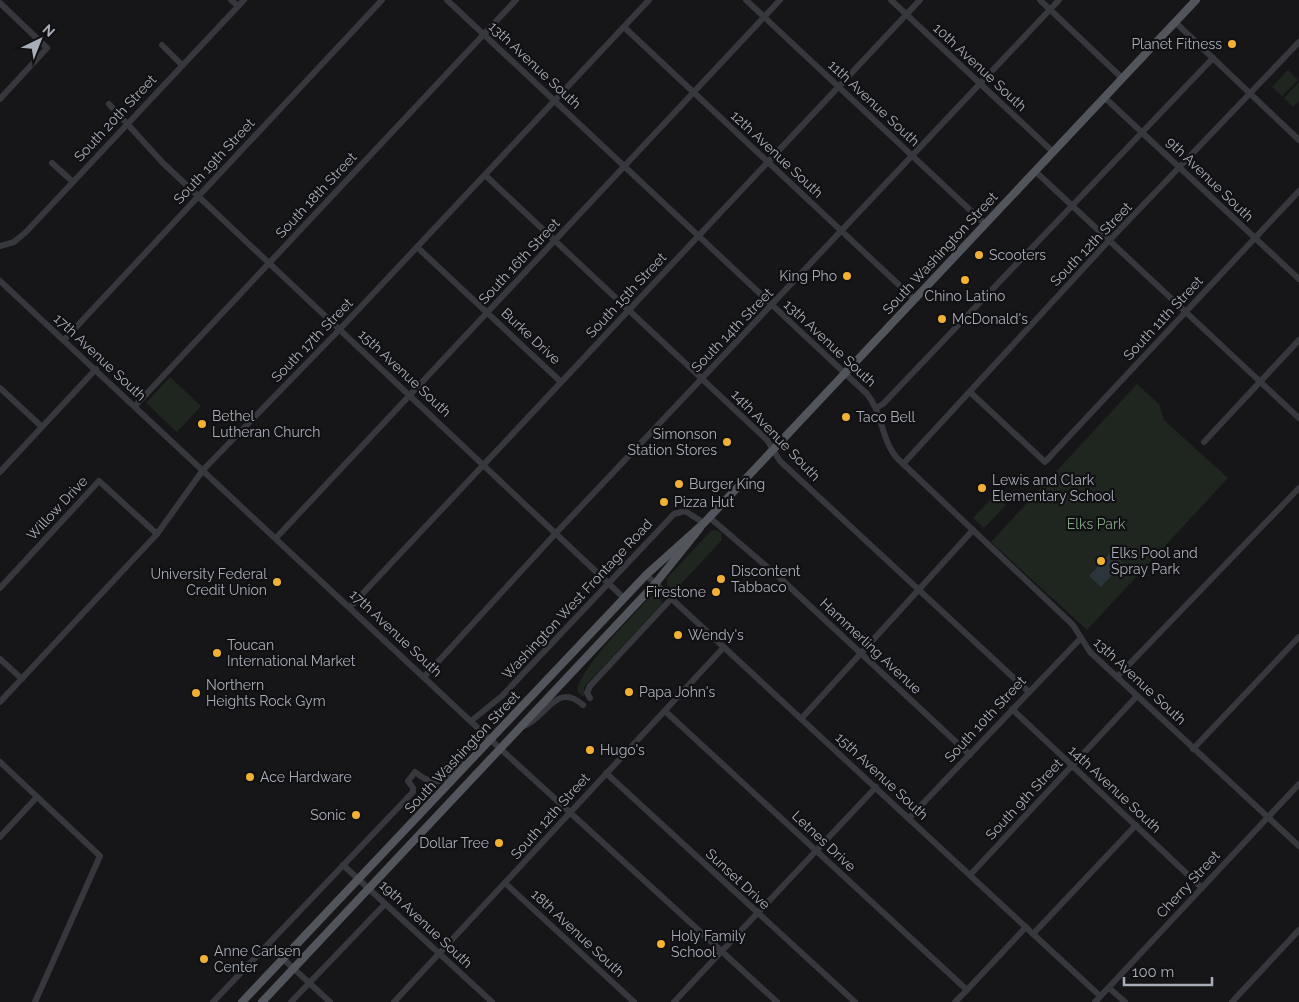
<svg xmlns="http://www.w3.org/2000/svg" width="1299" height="1002" viewBox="0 0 1299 1002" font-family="Raleway,sans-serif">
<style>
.green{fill:#1e261f}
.water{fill:#2c353c}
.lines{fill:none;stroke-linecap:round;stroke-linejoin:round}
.minor{stroke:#37383d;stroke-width:6}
.major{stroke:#53555c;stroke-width:8}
.poi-dot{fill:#f2b134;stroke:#111113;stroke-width:2}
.labels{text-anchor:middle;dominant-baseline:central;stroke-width:4.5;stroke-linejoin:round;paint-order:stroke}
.poi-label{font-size:14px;fill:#a8adb8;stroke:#111113;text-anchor:start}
.street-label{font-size:14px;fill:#a8adb8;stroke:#111113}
.park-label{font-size:14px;fill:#7fa381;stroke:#111113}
</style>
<rect width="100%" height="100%" fill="#161618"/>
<g class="green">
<polygon points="1288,70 1298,80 1282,96 1272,87"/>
<polygon points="1299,82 1299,101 1293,107 1284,98"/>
<polygon points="170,377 201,406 177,432 146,403"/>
<polygon points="1137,384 1159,404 1164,420 1228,478 1087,630 991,542"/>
<polygon points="995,495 1006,505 984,528 973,518"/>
<polygon points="716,530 721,532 722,540 678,587 673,589 667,585 667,578 711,531"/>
<path d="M656,595L661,597L662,604L584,687V697L578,692C574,674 637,611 651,596Z"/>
</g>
<polygon class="water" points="1111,552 1123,563 1101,587 1089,576"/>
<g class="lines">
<g class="minor">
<polyline points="231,0 238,6"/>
<path d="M447,0L867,394C883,413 881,441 898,459L1073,625L1090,652L1299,846"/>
<polyline points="746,0 985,224"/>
<polyline points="891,0 1052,151"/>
<polyline points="1040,0 1122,78"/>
<polyline points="0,3 47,48 0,99"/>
<polyline points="1175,22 1299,140"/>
<polyline points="624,27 914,299"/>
<polyline points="162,45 182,65"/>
<polyline points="1104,97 1299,279"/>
<polyline points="109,104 163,163 624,598"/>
<polyline points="52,163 73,182"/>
<polyline points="1035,171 1299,418"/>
<polyline points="485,175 767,440 780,461 1029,692"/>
<polyline points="0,246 14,242 26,232 244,0"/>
<polyline points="417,247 561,382"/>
<polyline points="0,281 481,731 777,1002"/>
<polyline points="64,340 382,0"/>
<polyline points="0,388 42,427"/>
<polyline points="970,392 1045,462 1299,191"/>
<polyline points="135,406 516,0"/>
<polyline points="876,408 883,404 1213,58"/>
<polyline points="1204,442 1299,340"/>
<polyline points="903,464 1103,247 1299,42"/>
<polyline points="0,472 96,369"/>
<polyline points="709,517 780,578 970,755"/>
<polyline points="276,538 780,0"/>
<polyline points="646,575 1100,996"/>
<polyline points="0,588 99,481 157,534"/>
<polyline points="350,607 920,0"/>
<polyline points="0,659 22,679"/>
<polyline points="424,677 556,533 1059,0"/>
<polyline points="1117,677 1299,488"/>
<polyline points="590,698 587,693 590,686 671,599"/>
<polyline points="0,702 157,534 203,470 340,329 649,0"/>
<polyline points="1012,709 1202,888"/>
<polyline points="665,711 967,990 955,1002"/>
<polyline points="801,719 973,530"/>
<polyline points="471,721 502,696 674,514 685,511 704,523"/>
<path d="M524,726C546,718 556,681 583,705"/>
<polyline points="1193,749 1299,637"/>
<polyline points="0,762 100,856 35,1002"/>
<polyline points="606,773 855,1002"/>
<polyline points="909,818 1081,638"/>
<polyline points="0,837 37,797"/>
<polyline points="343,865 492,1002"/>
<polyline points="970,875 1137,696"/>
<polyline points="505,883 634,1002"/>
<polyline points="1033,934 1136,825"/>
<polyline points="268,945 330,1002"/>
<polyline points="1109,988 1125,1002"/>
<polyline points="965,992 1026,927"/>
<path d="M213,1002L413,792V788L408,781L415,772C437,790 445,780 463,764"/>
<polyline points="291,1002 385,904"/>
<polyline points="394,1002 724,647"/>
<polyline points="674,1002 876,787"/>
<polyline points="1095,1002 1299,784"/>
<polyline points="1232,1002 1299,930"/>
</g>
<g class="major">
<polyline points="242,1002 646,575 704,523 1196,0"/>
<polyline points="262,1002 655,584 700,528"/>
</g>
</g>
<g class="poi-dot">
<circle cx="1232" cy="44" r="5"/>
<circle cx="979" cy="255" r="5"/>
<circle cx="847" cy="276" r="5"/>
<circle cx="965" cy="280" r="5"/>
<circle cx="942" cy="319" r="5"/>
<circle cx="846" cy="417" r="5"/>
<circle cx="202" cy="424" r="5"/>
<circle cx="727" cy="442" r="5"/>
<circle cx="679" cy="484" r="5"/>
<circle cx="982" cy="488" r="5"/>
<circle cx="664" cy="502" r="5"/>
<circle cx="1101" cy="561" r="5"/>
<circle cx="721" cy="579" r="5"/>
<circle cx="277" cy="582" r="5"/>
<circle cx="716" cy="592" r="5"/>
<circle cx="678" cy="635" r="5"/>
<circle cx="217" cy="653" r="5"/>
<circle cx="629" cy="692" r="5"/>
<circle cx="196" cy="693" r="5"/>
<circle cx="590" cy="750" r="5"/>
<circle cx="250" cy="777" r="5"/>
<circle cx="356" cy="815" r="5"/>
<circle cx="499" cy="843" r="5"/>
<circle cx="661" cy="944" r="5"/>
<circle cx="204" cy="959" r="5"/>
</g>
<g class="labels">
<g class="poi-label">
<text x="1222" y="44" text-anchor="end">Planet Fitness</text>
<text x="989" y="255">Scooters</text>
<text x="837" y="276" text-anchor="end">King Pho</text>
<text x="965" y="296" text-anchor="middle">Chino Latino</text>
<text x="952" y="319">McDonald's</text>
<text x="212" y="416">Bethel<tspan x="212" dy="16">Lutheran Church</tspan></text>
<text x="856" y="417">Taco Bell</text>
<text x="717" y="434" text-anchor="end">Simonson<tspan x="717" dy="16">Station Stores</tspan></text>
<text x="992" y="480">Lewis and Clark<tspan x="992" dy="16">Elementary School</tspan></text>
<text x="689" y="484">Burger King</text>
<text x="674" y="502">Pizza Hut</text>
<text x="1111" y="553">Elks Pool and<tspan x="1111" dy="16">Spray Park</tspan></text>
<text x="731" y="571">Discontent<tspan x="731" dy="16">Tabbaco</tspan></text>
<text x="267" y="574" text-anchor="end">University Federal<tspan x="267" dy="16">Credit Union</tspan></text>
<text x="706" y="592" text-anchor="end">Firestone</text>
<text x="688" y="635">Wendy's</text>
<text x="227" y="645">Toucan<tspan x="227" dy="16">International Market</tspan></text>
<text x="206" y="685">Northern<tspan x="206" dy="16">Heights Rock Gym</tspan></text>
<text x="639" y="692">Papa John's</text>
<text x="600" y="750">Hugo's</text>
<text x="260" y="777">Ace Hardware</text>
<text x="346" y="815" text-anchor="end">Sonic</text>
<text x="489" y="843" text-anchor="end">Dollar Tree</text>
<text x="671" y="936">Holy Family<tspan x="671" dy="16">School</tspan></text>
<text x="214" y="951">Anne Carlsen<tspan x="214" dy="16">Center</tspan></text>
</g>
<g class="street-label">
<text transform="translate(535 65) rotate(43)">13th Avenue South</text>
<text transform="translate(980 67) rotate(43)">10th Avenue South</text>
<text transform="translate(874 103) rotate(43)">11th Avenue South</text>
<text transform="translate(115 118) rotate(-47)">South 20th Street</text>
<text transform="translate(777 154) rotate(43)">12th Avenue South</text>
<text transform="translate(214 161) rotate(-47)">South 19th Street</text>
<text transform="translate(1210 179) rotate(44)">9th Avenue South</text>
<text transform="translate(316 195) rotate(-47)">South 18th Street</text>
<text transform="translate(1091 244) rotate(-46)">South 12th Street</text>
<text transform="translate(940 253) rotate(-47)">South Washington Street</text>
<text transform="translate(519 261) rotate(-47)">South 16th Street</text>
<text transform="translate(626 295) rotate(-47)">South 15th Street</text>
<text transform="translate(1163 318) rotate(-47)">South 11th Street</text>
<text transform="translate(732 330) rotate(-46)">South 14th Street</text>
<text transform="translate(531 336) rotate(43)">Burke Drive</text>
<text transform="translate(312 340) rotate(-46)">South 17th Street</text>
<text transform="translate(830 343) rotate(43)">13th Avenue South</text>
<text transform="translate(100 357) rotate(43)">17th Avenue South</text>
<text transform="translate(405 373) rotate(43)">15th Avenue South</text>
<text transform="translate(776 435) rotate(46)">14th Avenue South</text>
<text transform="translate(57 508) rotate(-47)">Willow Drive</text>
<text transform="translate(577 599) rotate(-47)">Washington West Frontage Road</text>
<text transform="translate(396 633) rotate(43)">17th Avenue South</text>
<text transform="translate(871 646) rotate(43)">Hammerling Avenue</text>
<text transform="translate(1140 681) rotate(43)">13th Avenue South</text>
<text transform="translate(985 719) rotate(-47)">South 10th Street</text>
<text transform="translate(462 752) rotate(-47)">South Washington Street</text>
<text transform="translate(882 776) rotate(43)">15th Avenue South</text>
<text transform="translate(1115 789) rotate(43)">14th Avenue South</text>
<text transform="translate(1024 799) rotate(-47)">South 9th Street</text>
<text transform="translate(550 816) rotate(-48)">South 12th Street</text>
<text transform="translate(824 841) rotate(43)">Letnes Drive</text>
<text transform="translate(738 879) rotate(43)">Sunset Drive</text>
<text transform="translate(1188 884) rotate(-47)">Cherry Street</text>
<text transform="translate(426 924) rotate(43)">19th Avenue South</text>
<text transform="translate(578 933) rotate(43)">18th Avenue South</text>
</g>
<g class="park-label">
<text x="1096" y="524">Elks Park</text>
</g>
</g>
<g transform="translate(40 40) rotate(43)" stroke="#111113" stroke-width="4" paint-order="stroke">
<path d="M0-4L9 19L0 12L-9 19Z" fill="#a8adb8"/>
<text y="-8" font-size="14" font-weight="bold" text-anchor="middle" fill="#a8adb8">N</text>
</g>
<path d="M1124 977v8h88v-8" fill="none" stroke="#a8adb8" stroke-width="2.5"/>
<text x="1132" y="977" font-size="15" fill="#a8adb8" stroke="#111113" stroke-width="4" paint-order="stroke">100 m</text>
</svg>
